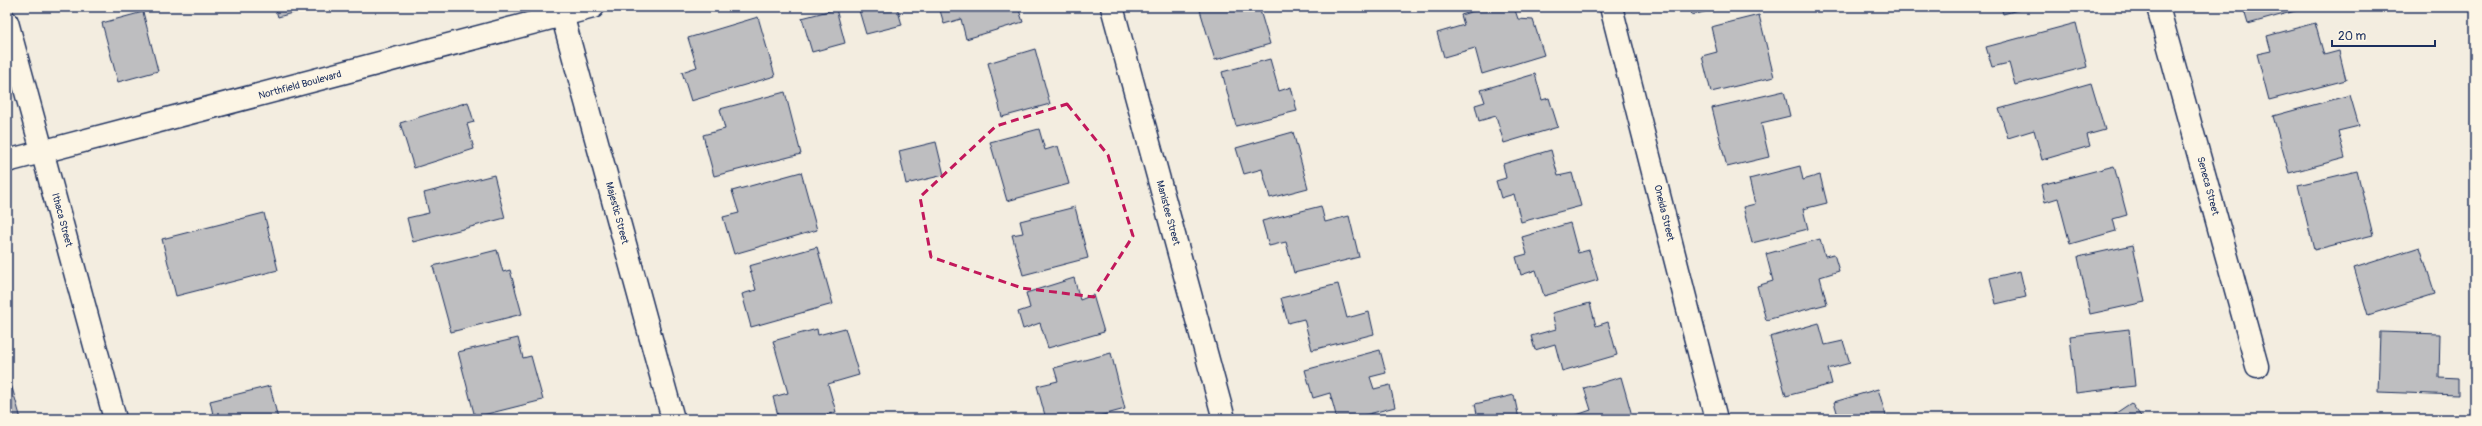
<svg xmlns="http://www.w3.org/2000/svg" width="2482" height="426" viewBox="0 0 2482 426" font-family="Pangolin,sans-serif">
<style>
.building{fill:#bebec0;stroke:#1b2f5e}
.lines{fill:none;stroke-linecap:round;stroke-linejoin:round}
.minor-casing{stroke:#1b2f5e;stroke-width:25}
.minor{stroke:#fcf5e5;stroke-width:22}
.marked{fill:none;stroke:#c2185b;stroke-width:3;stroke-dasharray:8 5;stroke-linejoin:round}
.labels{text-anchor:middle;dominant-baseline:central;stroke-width:3;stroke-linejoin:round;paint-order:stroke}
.street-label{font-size:10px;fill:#1b2f5e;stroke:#fcf5e5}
</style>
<rect width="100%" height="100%" fill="#f3ede0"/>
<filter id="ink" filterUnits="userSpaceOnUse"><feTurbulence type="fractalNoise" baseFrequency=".025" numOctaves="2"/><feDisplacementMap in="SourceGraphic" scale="8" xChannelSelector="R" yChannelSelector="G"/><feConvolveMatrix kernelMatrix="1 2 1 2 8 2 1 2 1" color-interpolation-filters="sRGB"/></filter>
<g filter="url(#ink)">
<g class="building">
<polygon points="275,7 314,7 278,17"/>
<polygon points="858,7 897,7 902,25 866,34"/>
<polygon points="939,7 1018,7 1023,22 966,39 961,19 944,24"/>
<polygon points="1199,7 1259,7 1270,44 1215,60"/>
<polygon points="1486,7 1514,7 1518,19 1533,20 1544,55 1482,74 1475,48 1444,57 1437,33 1464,25 1461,15"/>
<polygon points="1690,7 1724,7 1692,15"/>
<polygon points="2001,7 2029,7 2003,14"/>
<polygon points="2243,7 2305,7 2306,8 2248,24"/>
<polygon points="836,9 845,43 812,52 802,18"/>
<polygon points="143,12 158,71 118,82 102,23"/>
<polygon points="1759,15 1774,77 1711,92 1702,56 1717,52 1711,27"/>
<polygon points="758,17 775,76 691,101 682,72 697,67 688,38"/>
<polygon points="2076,23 2087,67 2015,85 2009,63 1992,67 1986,47"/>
<polygon points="2315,23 2324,55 2339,51 2346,80 2269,100 2257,54 2271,51 2267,36"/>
<polygon points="1035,49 1050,104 1002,117 988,63"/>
<polygon points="1270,59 1279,91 1291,87 1297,111 1236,126 1222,72"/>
<polygon points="1535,74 1542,100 1549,98 1558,127 1504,143 1496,116 1479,121 1475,105 1485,102 1481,90"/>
<polygon points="2091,83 2105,130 2087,135 2090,146 2042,160 2034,130 2008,138 1999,109"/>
<polygon points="1784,91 1790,116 1761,123 1769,157 1727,167 1712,108"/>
<polygon points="785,92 801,154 714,176 703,135 725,129 720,109"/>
<polygon points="2350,95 2359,126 2338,131 2345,158 2289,173 2273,116"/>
<polygon points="468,102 474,122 467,124 474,149 414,168 400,123"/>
<polygon points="1039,129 1045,150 1058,146 1069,184 1007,201 990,142"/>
<polygon points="1293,132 1308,188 1270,198 1262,169 1244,174 1236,148"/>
<polygon points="936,142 944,175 906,184 899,151"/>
<polygon points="1551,150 1558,176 1572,173 1581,206 1521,222 1514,194 1501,198 1496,181 1506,178 1503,164"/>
<polygon points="1800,166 1803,180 1820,175 1827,203 1803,209 1808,229 1752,243 1743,207 1755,204 1749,179"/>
<polygon points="2114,166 2127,215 2113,219 2116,231 2070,244 2058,198 2045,202 2041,185"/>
<polygon points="2357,171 2373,235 2314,250 2298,185"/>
<polygon points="801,172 817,230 734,254 723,217 739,213 732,191"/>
<polygon points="494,175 505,218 413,242 407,218 429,213 424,193"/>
<polygon points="1321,206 1325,222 1349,216 1359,257 1294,273 1286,242 1269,246 1262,221"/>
<polygon points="1075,207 1088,258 1023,275 1012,235 1023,233 1020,221"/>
<polygon points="264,213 278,270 176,296 162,239"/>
<polygon points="1570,223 1578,253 1589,250 1598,280 1544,296 1536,270 1521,275 1516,257 1527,254 1522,237"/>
<polygon points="1820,239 1825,256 1834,254 1839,271 1820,277 1827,304 1766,320 1757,286 1773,281 1766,254"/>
<polygon points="2133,245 2145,302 2090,314 2078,257"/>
<polygon points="817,247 833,304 751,327 742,294 756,290 749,266"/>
<polygon points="2420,247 2435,294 2368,315 2354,268"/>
<polygon points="497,250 503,272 510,270 522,314 451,332 433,266"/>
<polygon points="2020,271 2026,297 1996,304 1990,278"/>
<polygon points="1074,278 1080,300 1093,295 1104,332 1048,348 1040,323 1023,329 1018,312 1030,308 1026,293"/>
<polygon points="1338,284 1347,318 1369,312 1374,334 1312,350 1304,319 1288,323 1281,298"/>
<polygon points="1590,303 1596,326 1608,322 1617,355 1562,371 1555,344 1535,350 1531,336 1556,329 1552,313"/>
<polygon points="1819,323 1825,345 1843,341 1850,363 1828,369 1832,384 1786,396 1770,337"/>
<polygon points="845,328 859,375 828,384 836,412 812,419 779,419 773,397 788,393 773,341 817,329 818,335"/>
<polygon points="2129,329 2135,386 2076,393 2070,336"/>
<polygon points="2380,332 2440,334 2439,378 2458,379 2458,395 2378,392"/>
<polygon points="518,338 523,358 531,356 543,400 475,417 458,352"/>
<polygon points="1380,350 1386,373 1370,377 1374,389 1390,385 1395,407 1350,419 1337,419 1330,393 1313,398 1305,370"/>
<polygon points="1111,353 1125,409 1088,419 1046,419 1037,386 1058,381 1054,368"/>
<polygon points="9,377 21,419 7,419"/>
<polygon points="1621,377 1633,419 1565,419 1591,410 1584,388"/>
<polygon points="270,386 278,419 214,419 210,401"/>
<polygon points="1878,389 1887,419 1839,419 1834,402"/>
<polygon points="1514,395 1519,419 1478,419 1475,404"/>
<polygon points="2131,403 2143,419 2107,419"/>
</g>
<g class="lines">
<defs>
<g id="minor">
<polyline points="560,7 673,419"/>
<polyline points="1112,7 1224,419"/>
<polyline points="1611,7 1716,419"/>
<polyline points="2158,7 2257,366"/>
<polyline points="7,22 115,419"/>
<polyline points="7,161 593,7"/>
</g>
</defs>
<use href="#minor" class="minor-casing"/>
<use href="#minor" class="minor"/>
</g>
</g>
<path class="marked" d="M1067,104L1108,155L1133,236L1094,297L1022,288L931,257L920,197L996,126Z"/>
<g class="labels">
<g class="street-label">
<text transform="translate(300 85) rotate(-15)">Northfield Boulevard</text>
<text transform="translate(2208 186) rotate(75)">Seneca Street</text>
<text transform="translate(617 213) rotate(75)">Majestic Street</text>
<text transform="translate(1168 213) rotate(75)">Manistee Street</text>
<text transform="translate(1664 213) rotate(76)">Oneida Street</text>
<text transform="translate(62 220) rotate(75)">Ithaca Street</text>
</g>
</g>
<rect width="2482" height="426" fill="none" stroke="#fcf5e5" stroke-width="24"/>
<rect x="12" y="12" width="2458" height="402" fill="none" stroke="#1b2f5e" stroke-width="1.5" filter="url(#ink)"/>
<path d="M2332 40v6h103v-6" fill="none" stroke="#1b2f5e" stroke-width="2"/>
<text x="2338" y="40" font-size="12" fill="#1b2f5e" stroke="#fcf5e5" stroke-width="3" paint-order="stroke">20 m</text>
</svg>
